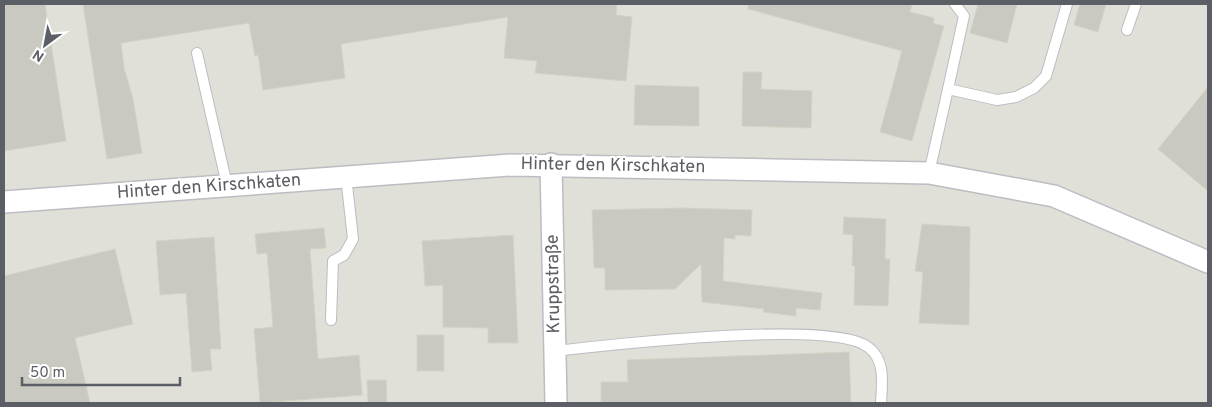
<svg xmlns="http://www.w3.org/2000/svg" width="1212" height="407" viewBox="0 0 1212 407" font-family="Overpass,sans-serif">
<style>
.industrial{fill:#e0e0d8}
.building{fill:#cac9c1;stroke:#d4d2c2}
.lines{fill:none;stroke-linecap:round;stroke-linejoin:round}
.service-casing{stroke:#bcbcc3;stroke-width:12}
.minor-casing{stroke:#bcbcc3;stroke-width:24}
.service{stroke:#fff;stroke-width:10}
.minor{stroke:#fff;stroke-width:21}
.labels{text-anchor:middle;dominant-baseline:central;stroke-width:4.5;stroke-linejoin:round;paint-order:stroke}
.street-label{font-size:18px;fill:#5c5e65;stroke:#fff}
</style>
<rect width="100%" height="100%" fill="#efefe4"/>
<rect class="industrial" x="4" y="4" width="1204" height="399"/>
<g class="building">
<polygon points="4,4 45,4 66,141 4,151"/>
<polygon points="83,4 617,4 616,15 632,17 626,81 535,73 537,61 504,58 508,17 341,44 345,78 263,90 258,55 255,56 249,23 121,43 124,68 133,99 142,153 107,159"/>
<polygon points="748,4 912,4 910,12 934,18 933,23 944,26 912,141 880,132 902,51 748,9"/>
<polygon points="978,4 1017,4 1007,43 970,33"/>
<polygon points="1080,4 1106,4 1098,32 1074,25"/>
<polygon points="743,72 762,72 761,89 812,91 811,128 742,126"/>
<polygon points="635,85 699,87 699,126 634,125"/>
<polygon points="1208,87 1208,191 1158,149"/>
<polygon points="681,208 752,210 751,236 735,235 735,239 724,238 723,281 822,293 820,310 796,308 796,316 763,312 764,309 702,302 701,264 675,289 605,290 605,268 594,268 592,210"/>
<polygon points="844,217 886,219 885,259 890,259 888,306 854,305 855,266 852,266 853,235 843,234"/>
<polygon points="922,224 970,227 969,325 919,323 923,272 915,271"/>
<polygon points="324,228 326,248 310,249 318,359 359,355 362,395 260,403 254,329 273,327 267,253 257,254 255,234"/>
<polygon points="513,235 518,343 488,343 488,328 443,327 443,285 425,286 422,241"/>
<polygon points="214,237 221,349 210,349 212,370 192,372 186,293 160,295 156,241"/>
<polygon points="115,249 133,324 75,338 90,403 4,403 4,276"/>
<rect x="417" y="335" width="27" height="36"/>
<polygon points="849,352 851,403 601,403 601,382 628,382 627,360"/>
<polygon points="367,380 386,380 387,402 368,403"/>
</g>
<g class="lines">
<defs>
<g id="service">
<polyline points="1127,30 1136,4"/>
<polyline points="197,53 227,185"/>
<polyline points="948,89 964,16 955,4"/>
<polyline points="929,173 948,89 997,100 1016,97 1034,88 1046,76 1067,4"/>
<polyline points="331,320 333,261 344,255 353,239 346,176"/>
<path d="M555,351C609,345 832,319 868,347C886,360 882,384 881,403"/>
</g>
<g id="minor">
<polyline points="551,164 556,403"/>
<polyline points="4,202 511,165 929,173 1054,196 1208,262"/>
</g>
</defs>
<use href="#service" class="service-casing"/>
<use href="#minor" class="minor-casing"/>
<use href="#service" class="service"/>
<use href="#minor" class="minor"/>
</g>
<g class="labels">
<g class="street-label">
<text transform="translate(613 166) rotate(1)">Hinter den Kirschkaten</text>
<text transform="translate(209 187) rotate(-4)">Hinter den Kirschkaten</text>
<text transform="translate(554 284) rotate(-91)">Kruppstraße</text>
</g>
</g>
<rect width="1212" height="407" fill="none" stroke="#5c5e65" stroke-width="10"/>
<g transform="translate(45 45) rotate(212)" stroke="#ffffff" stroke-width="4" paint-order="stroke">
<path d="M0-4L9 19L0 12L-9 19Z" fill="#5c5e65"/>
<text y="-8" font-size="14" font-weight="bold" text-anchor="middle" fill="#5c5e65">N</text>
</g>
<path d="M22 377v8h158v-8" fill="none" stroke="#5c5e65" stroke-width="2.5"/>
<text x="30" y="377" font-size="15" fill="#5c5e65" stroke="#ffffff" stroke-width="4" paint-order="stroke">50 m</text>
</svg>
